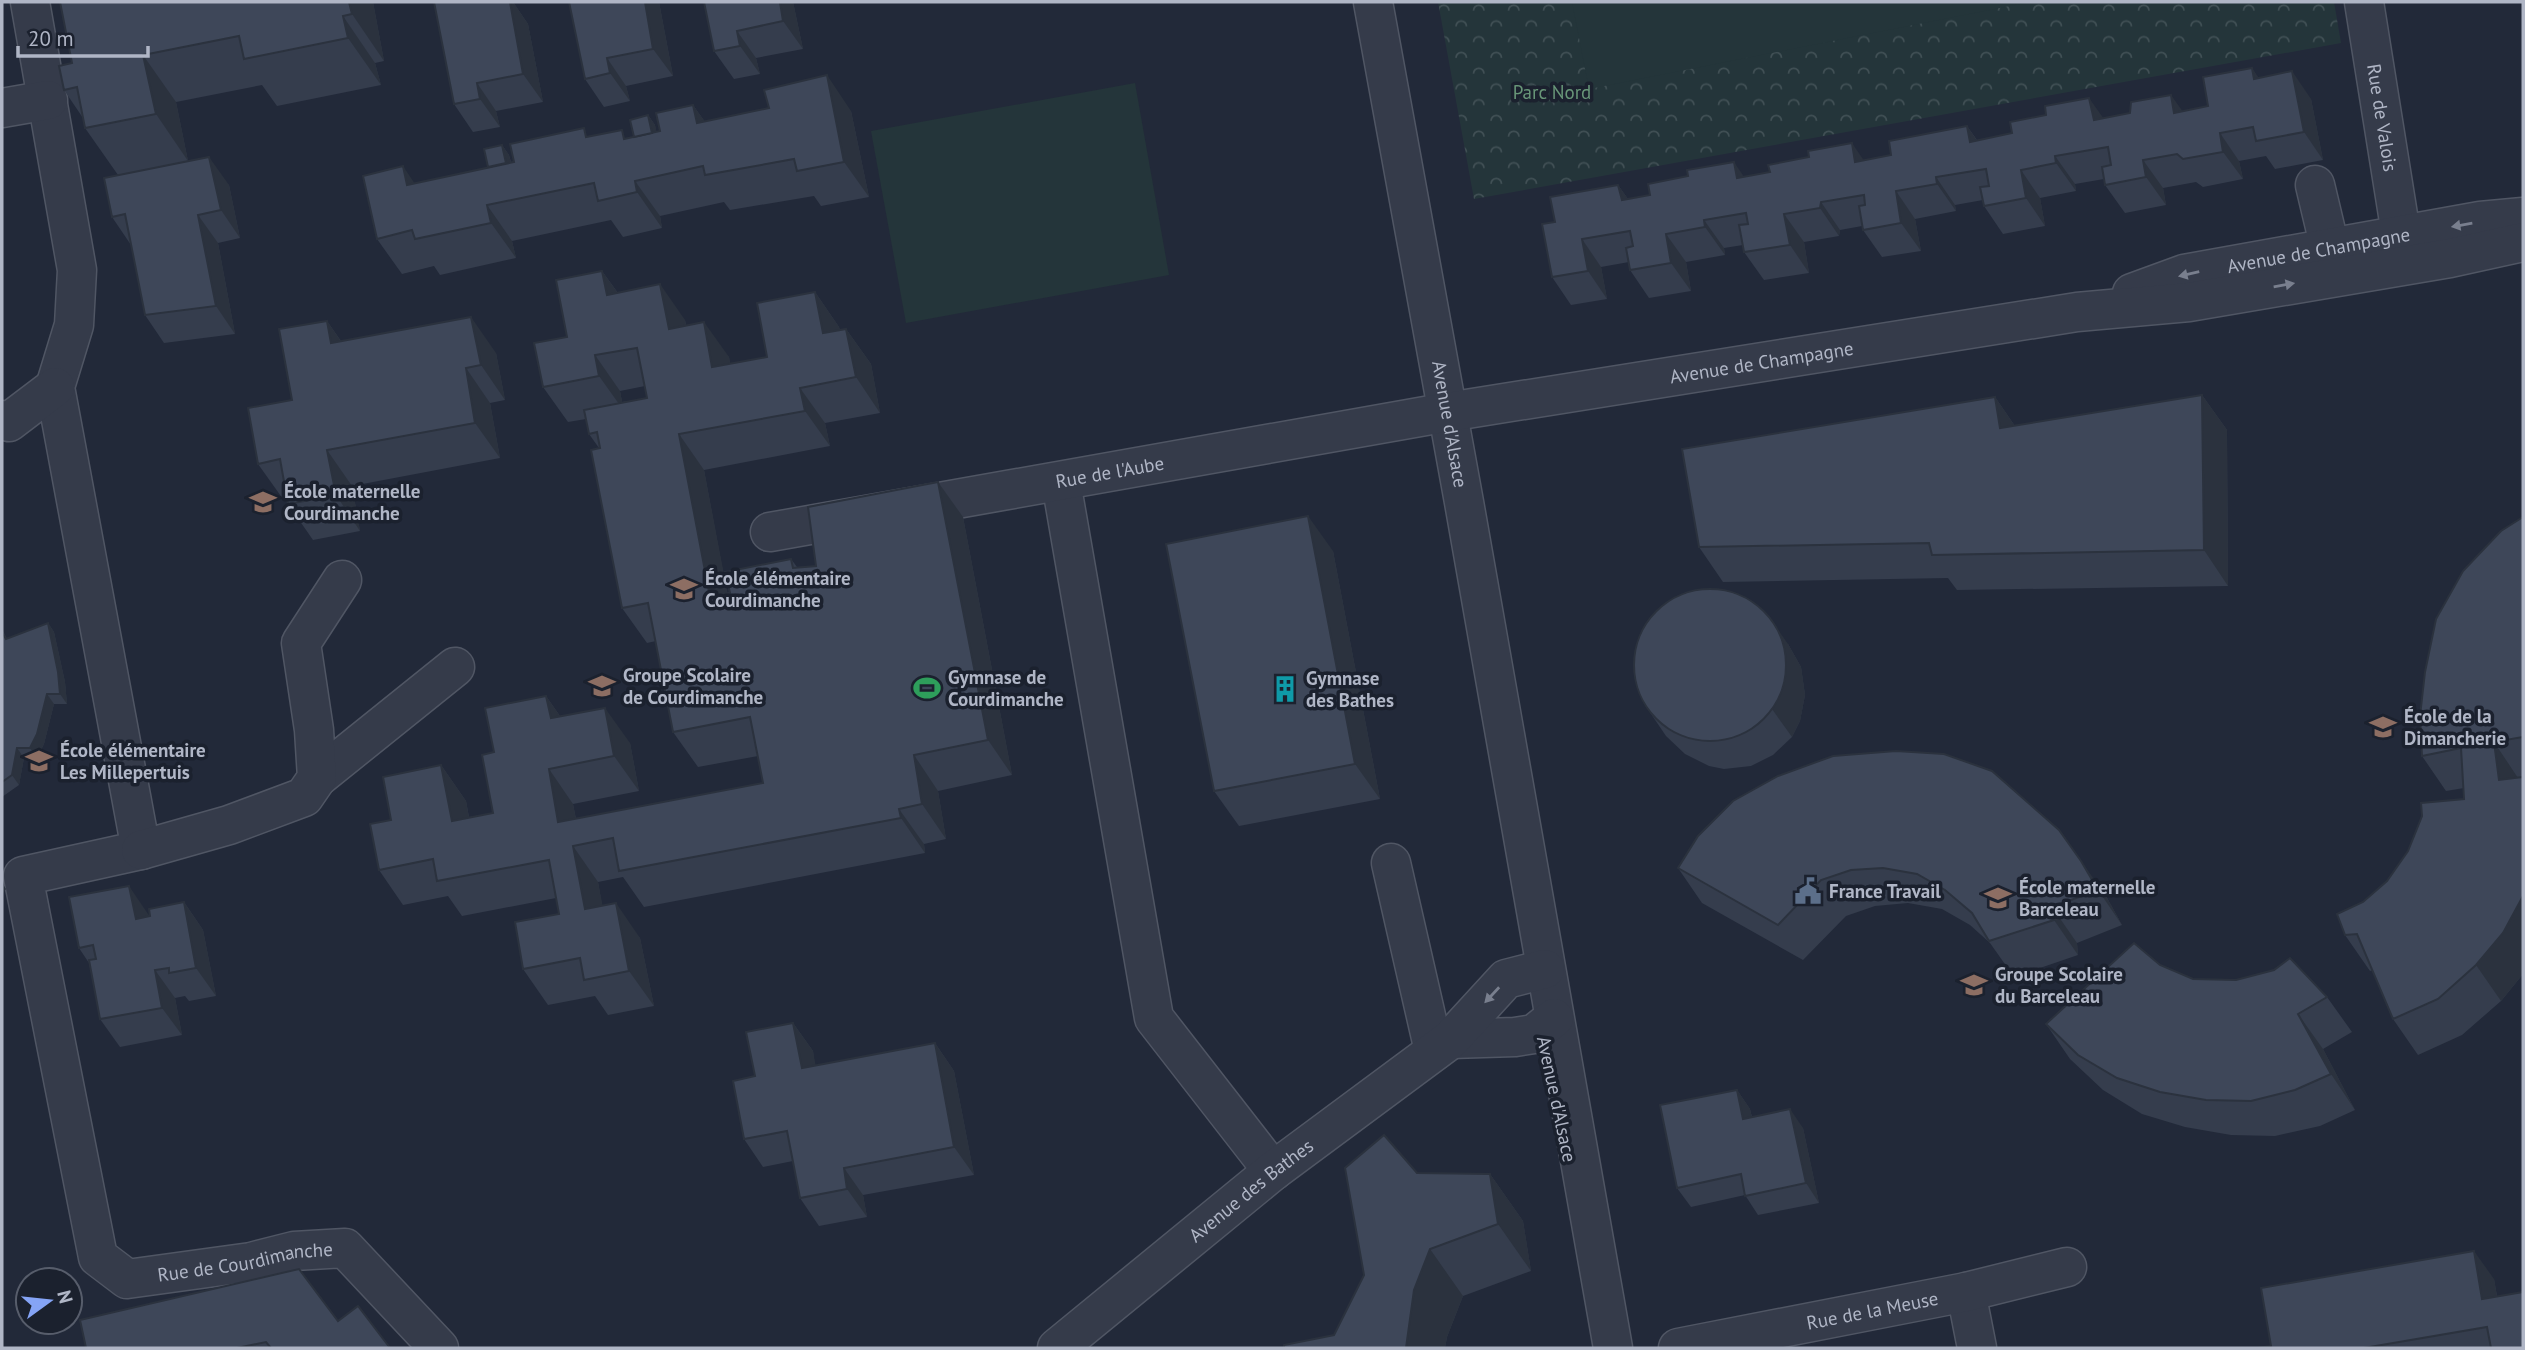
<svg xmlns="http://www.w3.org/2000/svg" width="2525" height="1350" viewBox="0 0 2525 1350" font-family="'PT Sans',sans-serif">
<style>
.park{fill:url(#park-crowns)}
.pitch{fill:#24353a}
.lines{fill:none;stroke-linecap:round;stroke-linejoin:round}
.minor-casing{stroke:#505664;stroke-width:41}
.minor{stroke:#353b4a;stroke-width:38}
.wall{fill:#353d4d;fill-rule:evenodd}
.shaded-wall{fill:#2b323e}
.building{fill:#3e4759;stroke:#2b323e;stroke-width:2}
.oneway{fill:#797f8e}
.labels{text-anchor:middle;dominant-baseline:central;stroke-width:7;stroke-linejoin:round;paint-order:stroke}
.park-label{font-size:19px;fill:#689678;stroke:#1b212e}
.street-label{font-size:19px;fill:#b0b6c6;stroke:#1b212e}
.poi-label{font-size:19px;font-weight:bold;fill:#b0b6c6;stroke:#1b212e;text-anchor:start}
</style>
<defs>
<pattern id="park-crowns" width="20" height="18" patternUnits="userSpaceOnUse" patternTransform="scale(1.75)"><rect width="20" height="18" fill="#24353a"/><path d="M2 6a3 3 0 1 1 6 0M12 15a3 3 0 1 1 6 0" fill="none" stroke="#415055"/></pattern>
</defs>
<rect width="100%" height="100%" fill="#222939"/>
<polygon class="park" points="1438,2 2334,2 2341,43 1474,199"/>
<g class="pitch">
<polygon points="1572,2 2030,2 1589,89"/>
<polygon points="1135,83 1169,275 906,323 871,131"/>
</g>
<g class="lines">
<defs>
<g id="minor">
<path id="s1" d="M30,2L77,270L74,325L55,387L141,850L23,876L98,1257L127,1279L251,1262L294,1251L345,1248L439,1348"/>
<path id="s2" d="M1373,2C1457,450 1533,899 1613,1348"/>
<path id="s3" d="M2364,2L2405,259"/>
<polyline points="2,108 48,100"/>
<polyline points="2315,185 2330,248"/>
<path id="s4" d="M2132,293L2184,274L2480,221L2523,217"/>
<polyline points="2,420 9,422 55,387"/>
<polyline points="1061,482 1154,1018 1273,1171"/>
<path id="s5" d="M770,532L1448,412L2077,312L2189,302L2450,258L2523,242"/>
<polyline points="317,778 455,667"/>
<polyline points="141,850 229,825 304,797 317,778 314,730 301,643 342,580"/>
<polyline points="1391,863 1434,1051"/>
<polyline points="1451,1039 1515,1037 1534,1034 1554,1018"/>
<polyline points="1966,1292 1977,1348"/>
<path id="s6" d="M1057,1348L1273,1171L1451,1039L1506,979L1545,969"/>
<path id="s7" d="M1678,1348L1966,1292L2067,1267"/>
</g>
</defs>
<use href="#minor" class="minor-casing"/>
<use href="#minor" class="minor"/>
</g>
<g class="wall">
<polygon points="60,2 373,2 384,61 375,63 381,85 277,106 262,85 176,102 188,161 229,185 240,238 218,243 235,334 164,343 145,315 131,245 112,217 118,175 85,128 83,118 64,90 72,63"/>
<polygon points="434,2 513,2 528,24 543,102 496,111 500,127 473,132 454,104"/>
<polygon points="569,2 659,2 673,76 626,86 630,101 604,107 585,79"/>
<polygon points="704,2 793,2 803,49 756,58 760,74 734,79 714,51"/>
<polygon points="2252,68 2258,78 2311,99 2323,160 2275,169 2266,156 2239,161 2243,179 2203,187 2196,182 2163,188 2166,205 2125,213 2105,185 2104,179 2075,184 2076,191 2040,198 2045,226 2003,234 1984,206 1983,200 1955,205 1956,211 1915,219 1921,251 1882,257 1863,230 1862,226 1840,230 1839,236 1804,242 1809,273 1764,280 1744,252 1743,245 1724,248 1725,255 1686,262 1691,291 1649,298 1630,270 1629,262 1601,267 1607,299 1571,305 1552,277 1555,222 1618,185 1628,199 1745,177 1864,160 1891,155 1967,126 1977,140 2103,118 2183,112 2208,106"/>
<polygon points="693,105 705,122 851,111 869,197 821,206 814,196 730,210 724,202 660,216 662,228 623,237 611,220 512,241 516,258 440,275 434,266 402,274 377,239 488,167 502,145 509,155 511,162 590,137 628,139 634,137 648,115 655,125 656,132 660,131"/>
<path d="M602,271L618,293L685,320L686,325L729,357L730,364L767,357L815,292L839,327L840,330L846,329L871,364L880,413L825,423L830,446L704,470L727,593L791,559L797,567L816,566L963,517L1012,775L938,791L946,839L924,844L925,853L644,907L623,877L598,882L602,905L640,938L654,1006L608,1015L595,996L548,1005L523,969L559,914L556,898L462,916L448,896L403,905L379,870L391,820L441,765L466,801L469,817L493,813L546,696L560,716L630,743L639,791L573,804L576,819L763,783L758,756L698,767L673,732L656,641L647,643L622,608L599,448L589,434L586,419L568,422L543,387L567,337ZM645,386L647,398L622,402L620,391Z"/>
<polygon points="327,321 341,341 496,353 505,400 490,403 500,458 352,486 360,531 313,540 288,504 287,498 283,499 258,464 292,400"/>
<polygon points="2202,395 2227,430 2228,586 1957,590 1948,578 1723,582 1699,547 1995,397 2015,426"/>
<polygon points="2523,517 2523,974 2501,1001 2462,1035 2418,1055 2393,1019 2373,970 2370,971 2345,935 2363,902 2387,881 2464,799 2464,788 2446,791 2422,756"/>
<polygon points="1333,551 1380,799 1239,826 1214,791"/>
<polygon points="48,623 54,632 65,682 67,704 54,704 44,744 37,758 24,758 19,785 2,797 2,629 7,639"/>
<polygon points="1788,644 1801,667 1805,695 1800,721 1792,737 1773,755 1751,766 1724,769 1709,766 1685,754 1666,736 1647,708"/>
<polygon points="1944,754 2106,896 2122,925 2077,943 2078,955 2014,977 1990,943 1970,925 1942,909 1908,903 1875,906 1846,916 1803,960 1702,903 1678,868"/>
<polygon points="184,902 203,930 216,996 189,1001 185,996 175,998 182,1035 120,1047 100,1019 89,963 79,948 148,914 149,916"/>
<polygon points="2160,965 2193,979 2327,997 2352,1032 2323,1049 2355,1110 2320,1126 2275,1136 2231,1135 2185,1127 2142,1114 2103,1090 2070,1059 2046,1024"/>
<polygon points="793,1023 813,1051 815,1066 935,1043 954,1071 974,1175 863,1195 867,1217 819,1226 800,1198 793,1161 763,1167 744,1139 755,1076"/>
<polygon points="1737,1090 1750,1109 1752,1117 1803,1128 1819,1203 1758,1215 1745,1195 1691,1207 1677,1188"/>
<polygon points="1417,1173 1490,1174 1523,1221 1531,1271 1463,1296 1447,1337 1445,1348 1284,1348 1334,1335"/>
<polygon points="2494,1279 2497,1296 2523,1348 2257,1348 2271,1346"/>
<polygon points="338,1321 390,1348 86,1348"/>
</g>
<g class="shaded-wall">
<polygon points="349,2 373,2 384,61 352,14"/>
<polygon points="501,2 513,2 528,24 543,102 523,74"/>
<polygon points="645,2 659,2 673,76 653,49"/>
<polygon points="780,2 793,2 803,49 783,21"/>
<polygon points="343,16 375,63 381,85 348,38"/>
<polygon points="737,31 756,58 760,74 740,46"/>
<polygon points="143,55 176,102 188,161 156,114"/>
<polygon points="607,58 626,86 630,101 610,73"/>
<polygon points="2252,68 2271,96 2254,79"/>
<polygon points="2292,71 2311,99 2323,160 2304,132"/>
<polygon points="827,75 851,111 869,197 844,162"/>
<polygon points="477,83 496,111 500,127 480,99"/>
<polygon points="2171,95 2191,123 2174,113"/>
<polygon points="2089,98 2109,126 2094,120"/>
<polygon points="693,105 718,140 697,123"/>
<polygon points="648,115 655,125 662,154 655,144"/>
<polygon points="1967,126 1986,154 1970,142"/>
<polygon points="2220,133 2239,161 2243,179 2223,152"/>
<polygon points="1852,143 1871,171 1855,162"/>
<polygon points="502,145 509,155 516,184 509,175"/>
<polygon points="2055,156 2075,184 2076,191 2056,163"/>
<polygon points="209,157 229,185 240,238 221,210"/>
<polygon points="2143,160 2163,188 2166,205 2146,177"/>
<polygon points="1734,162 1753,190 1737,178"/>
<polygon points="403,166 427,202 407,185"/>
<polygon points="2021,170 2040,198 2045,226 2026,198"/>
<polygon points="1936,177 1955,205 1956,211 1937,184"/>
<polygon points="635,181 660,216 662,228 637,192"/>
<polygon points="1618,185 1638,213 1622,200"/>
<polygon points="1896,191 1915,219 1921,251 1901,223"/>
<polygon points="1821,202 1840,230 1839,236 1820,208"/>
<polygon points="487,205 512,241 516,258 491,223"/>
<polygon points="1784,214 1804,242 1809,273 1790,245"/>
<polygon points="198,215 218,243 235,334 216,306"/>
<polygon points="1704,220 1724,248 1725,255 1705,227"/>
<polygon points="1666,234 1686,262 1691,291 1671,263"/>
<polygon points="1582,239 1601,267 1607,299 1588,271"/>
<polygon points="602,271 627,306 607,295"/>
<polygon points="660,284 685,320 693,364 669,329"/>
<polygon points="815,292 839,327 848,368 823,333"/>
<polygon points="471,317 496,353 505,400 481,365"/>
<polygon points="327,321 351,356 331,343"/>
<polygon points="704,322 729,357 737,402 712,367"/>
<polygon points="846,329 871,364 880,413 856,377"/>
<polygon points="595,355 620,391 624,411 599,376"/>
<polygon points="466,368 490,403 500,458 475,423"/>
<polygon points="800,388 825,423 830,446 805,411"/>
<polygon points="2202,395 2227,430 2228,586 2204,550"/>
<polygon points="1995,397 2019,432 2000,428"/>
<polygon points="679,434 704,470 735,632 710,597"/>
<polygon points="327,450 352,486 360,531 336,495"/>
<polygon points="938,482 963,517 1012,775 988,740"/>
<polygon points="1308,516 1333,551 1380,799 1355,764"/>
<polygon points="1769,617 1788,644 1801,667 1805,695 1800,721 1792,737 1772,709"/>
<polygon points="48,623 54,632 65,682 67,704 60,694"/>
<polygon points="47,694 54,704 44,744 37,758 30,748"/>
<polygon points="546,696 571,732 551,718"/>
<polygon points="605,708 630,743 639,791 614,756"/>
<polygon points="2494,742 2518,778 2499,780"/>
<polygon points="17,748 24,758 19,785 12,775"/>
<polygon points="914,755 938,791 946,839 922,804"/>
<polygon points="441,765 466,801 476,856 452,821"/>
<polygon points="549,769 573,804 581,845 558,822"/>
<polygon points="899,809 924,844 925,853 901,818"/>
<polygon points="573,846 598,882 610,944 585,909"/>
<polygon points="2081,861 2106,896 2122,925 2098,890"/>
<polygon points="2,883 6,889 2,895"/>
<polygon points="129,886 148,914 155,947 136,919"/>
<polygon points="2523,896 2523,974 2501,1001 2476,965"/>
<polygon points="184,902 203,930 216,996 196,968"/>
<polygon points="616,903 640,938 654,1006 629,971"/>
<polygon points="2052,907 2077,943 2078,955 2054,920"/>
<polygon points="155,970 175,998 182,1035 162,1008"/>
<polygon points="2298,1014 2323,1049 2355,1110 2331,1074"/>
<polygon points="793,1023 813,1051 821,1096 802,1068"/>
<polygon points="935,1043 954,1071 974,1175 954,1147"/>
<polygon points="1737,1090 1750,1109 1756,1138 1743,1119"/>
<polygon points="1790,1109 1803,1128 1819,1203 1806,1183"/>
<polygon points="844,1168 863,1195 867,1217 847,1189"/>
<polygon points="1490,1174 1523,1221 1531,1271 1498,1224"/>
<polygon points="1430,1249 1463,1296 1447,1337 1445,1348 1406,1348 1414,1290"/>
<polygon points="2474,1251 2494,1279 2502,1326 2482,1299"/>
</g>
<g class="building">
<polygon points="60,2 349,2 352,14 343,16 348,38 244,59 239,36 143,55 156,114 85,128 77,87 64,90 59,66 72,63"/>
<polygon points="434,2 510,2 523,74 477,83 480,99 454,104"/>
<polygon points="569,2 645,2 653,49 607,58 610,73 585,79"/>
<polygon points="704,2 780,2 783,21 737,31 740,46 714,51"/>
<polygon points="2252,68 2254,79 2292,71 2304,132 2256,141 2253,127 2220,133 2223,152 2183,159 2177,154 2143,160 2146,177 2105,185 2102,167 2111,165 2108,147 2055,156 2056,163 2021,170 2026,198 1984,206 1980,187 1989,186 1986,169 1936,177 1937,184 1896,191 1901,223 1863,230 1859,206 1865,205 1864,195 1821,202 1820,208 1784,214 1790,245 1744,252 1739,225 1748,224 1746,213 1704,220 1705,227 1666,234 1671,263 1630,270 1626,248 1633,246 1630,231 1582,239 1588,271 1552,277 1542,224 1555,222 1550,197 1618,185 1622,200 1650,195 1648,184 1688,176 1687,170 1734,162 1737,178 1770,172 1768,165 1809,157 1808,151 1852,143 1855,162 1891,155 1889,141 1967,126 1970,142 2012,133 2010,122 2046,115 2045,106 2089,98 2094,120 2130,113 2131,102 2171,95 2174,113 2208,106 2203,77"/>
<polygon points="827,75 844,162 797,171 794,159 705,175 703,166 635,181 637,192 598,201 594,183 487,205 491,223 415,239 412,230 377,239 363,176 403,166 407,185 514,162 510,144 584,128 586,137 622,130 624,139 660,131 656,113 693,105 697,123 769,108 764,90"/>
<polygon points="648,115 652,133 634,137 630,120"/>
<polygon points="502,145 506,163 488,167 484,149"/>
<polygon points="209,157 221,210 198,215 216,306 145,315 125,214 112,217 104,178"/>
<polygon points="602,271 607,295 660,284 669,329 704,322 712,367 767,357 757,303 815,292 823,333 846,329 856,377 800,388 805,411 679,434 710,597 730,593 725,572 791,559 793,568 816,566 808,507 938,482 988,740 914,755 922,804 899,809 901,818 619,871 613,838 573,846 585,909 616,903 629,971 584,980 580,958 523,969 515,922 559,914 549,860 437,881 433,859 379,870 370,824 391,820 383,777 441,765 452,821 493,813 482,755 494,752 485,708 546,696 551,718 605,708 614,756 549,769 558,822 763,783 750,717 673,732 648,603 622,608 591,450 600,448 597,432 589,434 584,410 647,398 637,348 595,355 599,376 543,387 534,343 567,337 556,280"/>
<polygon points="471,317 481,365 466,368 475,423 327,450 336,495 288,504 280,459 258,464 248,408 292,400 279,329 327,321 331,343"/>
<polygon points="2202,395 2204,550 1932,555 1929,543 1699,547 1682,449 1995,397 2000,428"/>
<polygon points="1308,516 1355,764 1214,791 1166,544"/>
<polygon points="2523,517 2523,737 2494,742 2499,780 2523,777 2523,896 2503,933 2476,965 2438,999 2393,1019 2357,934 2345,935 2337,914 2363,902 2387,881 2408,851 2422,816 2421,803 2464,799 2461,748 2422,756 2420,716 2425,672 2436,619 2463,571 2501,531"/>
<circle cx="1710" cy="665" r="76"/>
<polygon points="48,623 58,672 60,694 47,694 37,734 30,748 17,748 12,775 2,782 2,632 6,639"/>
<polygon points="1896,751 1944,754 1992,771 2059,830 2081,861 2098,890 2052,907 2054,920 1989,941 1972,913 1945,890 1917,874 1883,868 1851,870 1821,880 1778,925 1678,868 1698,836 1733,801 1778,776 1833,756"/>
<polygon points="129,886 136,919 150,916 149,909 184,902 196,968 169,973 169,968 155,970 162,1008 100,1019 89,960 96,959 93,945 79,948 69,897"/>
<polygon points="2134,943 2160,965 2193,979 2236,980 2274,970 2290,958 2327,997 2298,1014 2331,1074 2295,1090 2251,1101 2206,1100 2160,1092 2117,1078 2078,1055 2046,1024"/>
<polygon points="793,1023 802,1068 935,1043 954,1147 844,1168 847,1189 800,1198 787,1131 744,1139 733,1081 755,1076 746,1032"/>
<polygon points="1737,1090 1743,1119 1790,1109 1806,1183 1745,1196 1741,1174 1677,1188 1660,1105"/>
<polygon points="1384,1135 1417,1173 1490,1174 1498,1224 1430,1249 1414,1290 1406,1348 1284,1348 1284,1345 1334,1335 1364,1275 1345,1168"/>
<polygon points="2474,1251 2482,1299 2523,1292 2523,1348 2491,1348 2487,1327 2364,1348 2257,1348 2271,1346 2261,1288"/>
<polygon points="299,1269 338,1321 358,1306 390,1348 271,1348 266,1342 237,1348 86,1348 80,1320"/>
</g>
<defs><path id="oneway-solid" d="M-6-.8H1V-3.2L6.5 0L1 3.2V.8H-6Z" transform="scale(1.75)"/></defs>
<g class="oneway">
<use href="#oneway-solid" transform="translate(2462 225) rotate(170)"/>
<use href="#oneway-solid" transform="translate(2189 274) rotate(167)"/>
<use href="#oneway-solid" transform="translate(2284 285) rotate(-10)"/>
<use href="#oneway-solid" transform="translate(1492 995) rotate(133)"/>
</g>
<defs>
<symbol id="school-bare" viewBox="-9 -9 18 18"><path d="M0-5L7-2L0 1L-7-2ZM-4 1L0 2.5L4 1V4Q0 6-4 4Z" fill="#8d6e63" stroke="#1b212e" stroke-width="2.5" paint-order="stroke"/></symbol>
<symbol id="stadium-bare" viewBox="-9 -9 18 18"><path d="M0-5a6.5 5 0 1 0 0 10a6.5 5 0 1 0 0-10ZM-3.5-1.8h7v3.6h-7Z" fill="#2e9e5b" stroke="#1b212e" stroke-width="2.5" paint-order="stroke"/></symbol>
<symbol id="building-bare" viewBox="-9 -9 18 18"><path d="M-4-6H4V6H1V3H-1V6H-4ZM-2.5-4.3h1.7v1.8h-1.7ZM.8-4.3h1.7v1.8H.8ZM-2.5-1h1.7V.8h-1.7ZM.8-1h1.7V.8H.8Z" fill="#0f9aa8" stroke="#1b212e" stroke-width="2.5" paint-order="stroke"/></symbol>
<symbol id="civic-bare" viewBox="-9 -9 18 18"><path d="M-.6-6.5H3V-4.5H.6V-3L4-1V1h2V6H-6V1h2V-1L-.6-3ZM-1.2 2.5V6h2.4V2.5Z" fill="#5c6f8a" stroke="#1b212e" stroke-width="2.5" paint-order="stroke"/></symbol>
</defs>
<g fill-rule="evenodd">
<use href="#school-bare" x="244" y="483" width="38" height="38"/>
<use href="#school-bare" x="665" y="570" width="38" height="38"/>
<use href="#school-bare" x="583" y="667" width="38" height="38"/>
<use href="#stadium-bare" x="908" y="669" width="38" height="38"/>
<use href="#building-bare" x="1266" y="670" width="38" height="38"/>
<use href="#school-bare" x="2364" y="708" width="38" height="38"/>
<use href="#school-bare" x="20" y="742" width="38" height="38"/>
<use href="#civic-bare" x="1789" y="872" width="38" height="38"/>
<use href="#school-bare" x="1979" y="879" width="38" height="38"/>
<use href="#school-bare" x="1955" y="966" width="38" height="38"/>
</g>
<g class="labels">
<g class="park-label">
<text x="1552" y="92">Parc Nord</text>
</g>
<g class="street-label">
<text stroke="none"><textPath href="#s3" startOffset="117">Rue de Valois</textPath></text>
<text stroke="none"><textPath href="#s4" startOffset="192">Avenue de Champagne</textPath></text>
<text stroke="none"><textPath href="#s5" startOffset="1006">Avenue de Champagne</textPath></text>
<text stroke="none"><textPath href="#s2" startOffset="429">Avenue d'Alsace</textPath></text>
<text stroke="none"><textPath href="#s5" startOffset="345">Rue de l'Aube</textPath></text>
<text transform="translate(1557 1099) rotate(78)">Avenue d'Alsace</text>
<text stroke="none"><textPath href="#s6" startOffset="250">Avenue des Bathes</textPath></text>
<text stroke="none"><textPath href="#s1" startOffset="1528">Rue de Courdimanche</textPath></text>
<text stroke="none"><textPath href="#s7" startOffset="198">Rue de la Meuse</textPath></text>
</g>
<g class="poi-label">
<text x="284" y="491">École maternelle<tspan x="284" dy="22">Courdimanche</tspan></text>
<text x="705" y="578">École élémentaire<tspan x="705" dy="22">Courdimanche</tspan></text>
<text x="623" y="675">Groupe Scolaire<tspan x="623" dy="22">de Courdimanche</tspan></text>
<text x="948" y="677">Gymnase de<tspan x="948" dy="22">Courdimanche</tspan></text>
<text x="1306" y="678">Gymnase<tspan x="1306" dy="22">des Bathes</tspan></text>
<text x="2404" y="716">École de la<tspan x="2404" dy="22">Dimancherie</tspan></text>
<text x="60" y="750">École élémentaire<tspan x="60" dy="22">Les Millepertuis</tspan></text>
<text x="2019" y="887">École maternelle<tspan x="2019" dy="22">Barceleau</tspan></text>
<text x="1829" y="891">France Travail</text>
<text x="1995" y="974">Groupe Scolaire<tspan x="1995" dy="22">du Barceleau</tspan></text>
</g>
</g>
<rect width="2525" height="1350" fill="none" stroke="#b0b6c6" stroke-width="7"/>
<g transform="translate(49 1301) rotate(75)"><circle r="33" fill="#1b212e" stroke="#575d6b" stroke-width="2"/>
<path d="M0-5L12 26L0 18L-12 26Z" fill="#85a4f6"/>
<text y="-10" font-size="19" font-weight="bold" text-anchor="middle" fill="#b0b6c6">N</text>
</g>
<path d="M18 46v10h130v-10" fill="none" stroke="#b0b6c6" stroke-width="3.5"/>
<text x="28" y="46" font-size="21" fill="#b0b6c6" stroke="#1b212e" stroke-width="5" paint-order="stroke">20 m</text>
</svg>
